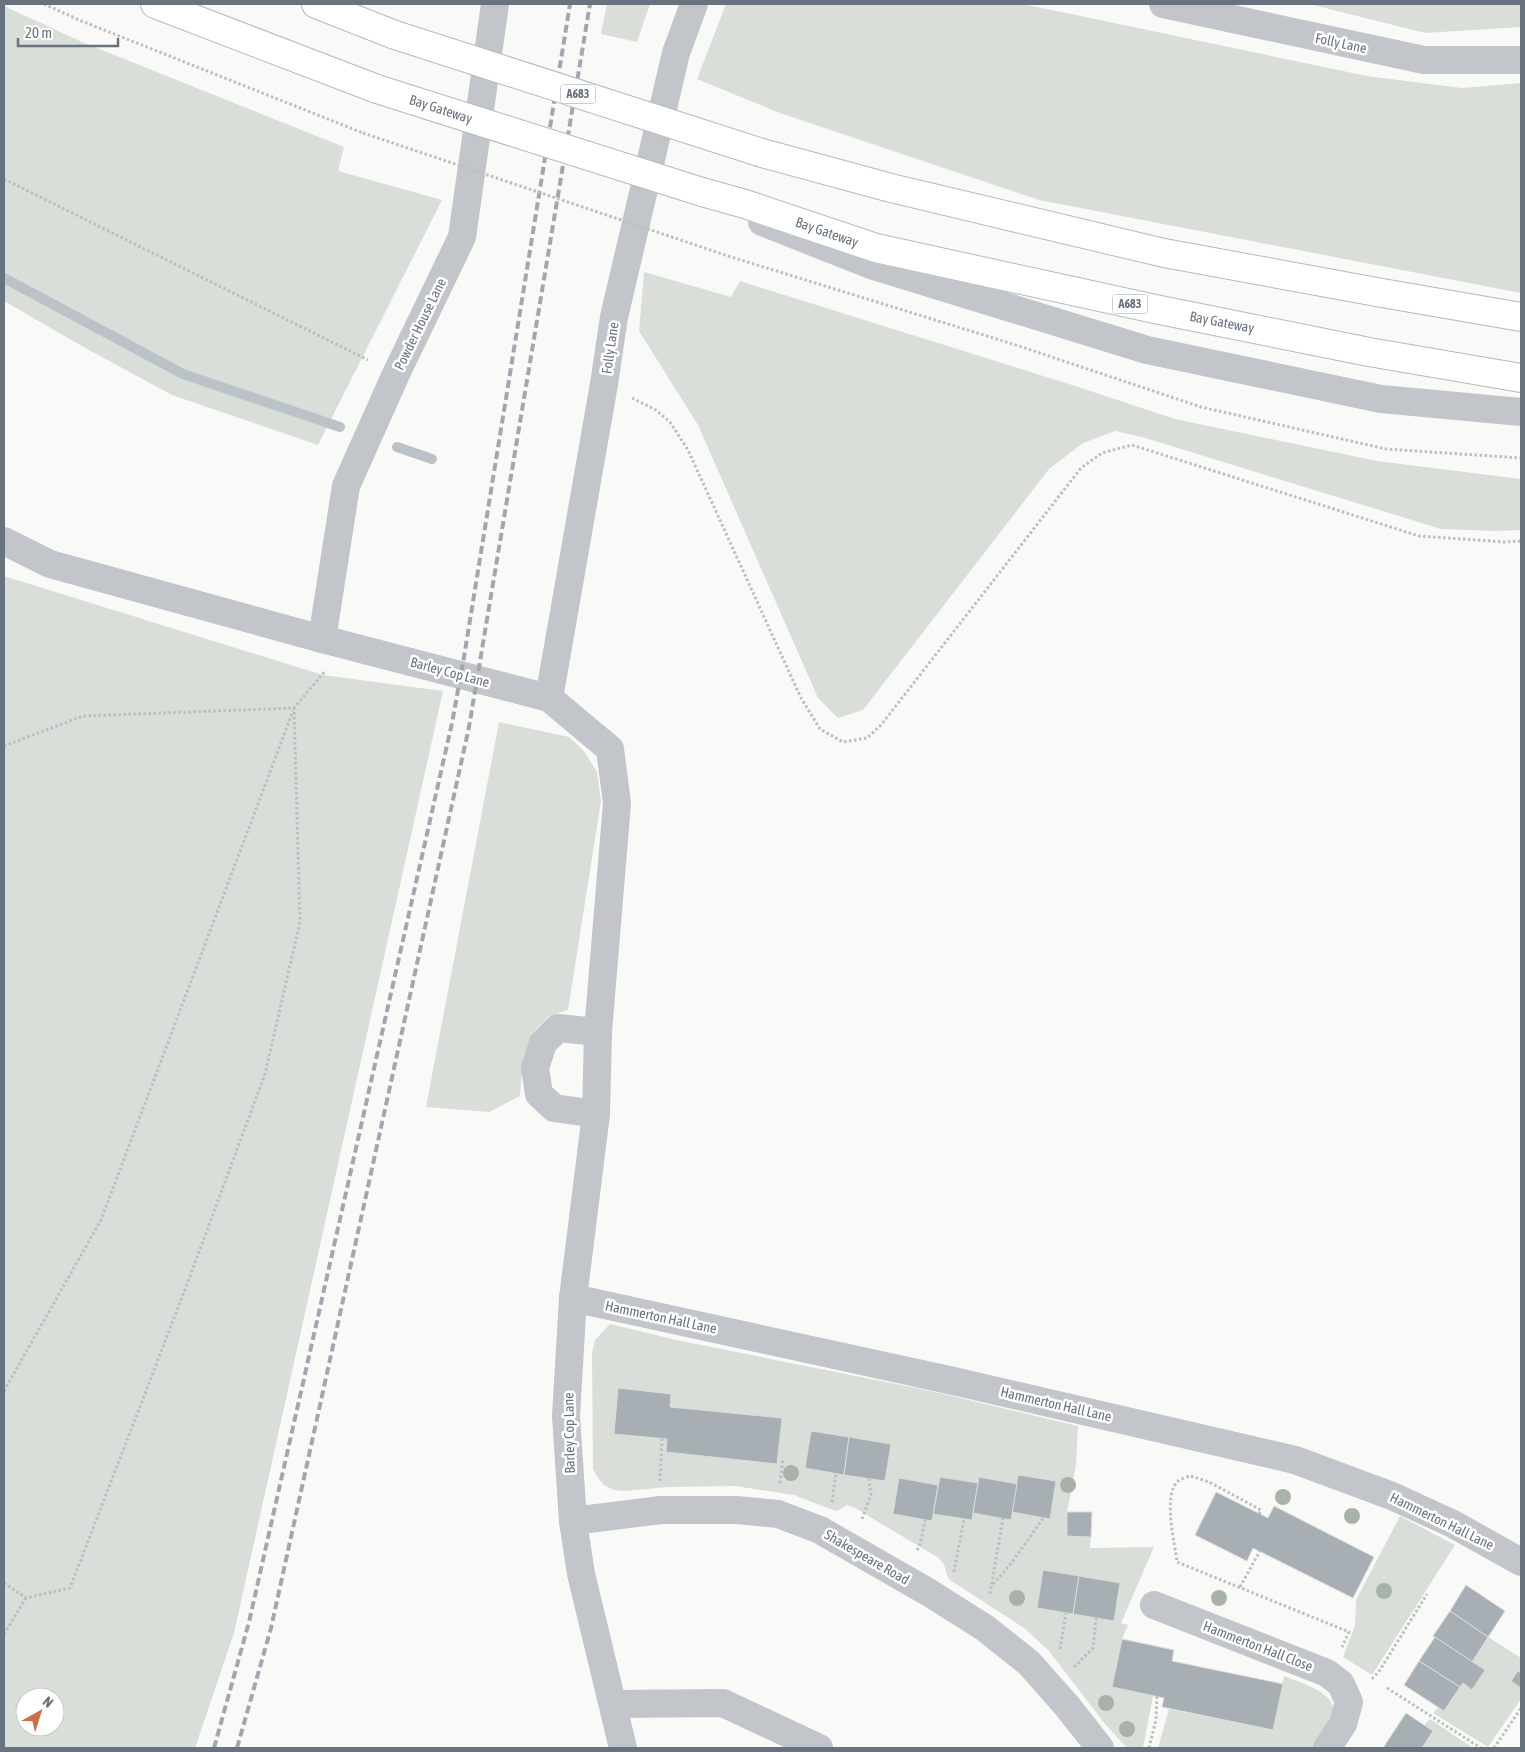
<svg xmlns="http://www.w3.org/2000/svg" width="1525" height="1752" viewBox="0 0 1525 1752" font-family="'Asap Condensed',sans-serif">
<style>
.green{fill:#d9ded8;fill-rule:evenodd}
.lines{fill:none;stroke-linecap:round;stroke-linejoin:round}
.stream{stroke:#bbc3c8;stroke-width:10}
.building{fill:#a7aeb4;stroke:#dbdcda}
.highway-casing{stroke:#b6b8bc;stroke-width:30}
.path{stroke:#bcbec1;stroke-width:3;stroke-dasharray:2.5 2.5;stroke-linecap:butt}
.minor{stroke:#c2c5c9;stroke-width:28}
.highway{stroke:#fff;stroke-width:28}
.rail{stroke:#a2a7ad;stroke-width:4;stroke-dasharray:8 4;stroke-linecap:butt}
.highway-bridge-casing{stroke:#b6b8bc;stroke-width:30;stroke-linecap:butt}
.path-bridge{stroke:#bcbec1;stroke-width:3;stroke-dasharray:2.5 2.5;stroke-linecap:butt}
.highway-bridge{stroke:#fff;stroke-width:28}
.tree{fill:#a9b2a8}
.labels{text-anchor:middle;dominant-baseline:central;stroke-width:5;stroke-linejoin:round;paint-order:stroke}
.shield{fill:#fff;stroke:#959da5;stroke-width:1}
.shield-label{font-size:12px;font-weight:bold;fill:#68737f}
.street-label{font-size:14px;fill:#68737f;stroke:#fff}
</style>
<rect width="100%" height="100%" fill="#f9faf8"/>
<g class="green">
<polygon points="607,4 650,4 637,42 601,34"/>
<polygon points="726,4 1023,4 1367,76 1462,88 1521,83 1521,293 1039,200 780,113 697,79"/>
<polygon points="1309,4 1521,4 1521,27 1425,33"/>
<polygon points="4,6 82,42 344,147 338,171 442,200 318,445 172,395 80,345 4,301"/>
<polygon points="644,272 731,297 740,281 1072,385 1175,419 1377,461 1521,479 1521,530 1494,531 1441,529 1142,437 1115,431 1083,443 1049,469 863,710 838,718 818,698 698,425 639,331"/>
<path d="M4,576L323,675L443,691L234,1633L195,1748H4ZM25,1697H55V1727H25Z"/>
<polygon points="499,722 569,737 584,751 597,772 601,801 568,1010 549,1016 534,1031 523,1059 520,1096 489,1112 426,1107"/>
<path d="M610,1324L681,1341L931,1391L1078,1426L1076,1465L1067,1512V1536L1091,1537L1090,1548L1154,1547L1121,1623L1128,1625L1122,1639L1112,1687L1153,1696L1143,1748H1127L1105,1724L1049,1651L1024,1628L950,1580C943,1570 949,1567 937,1557L855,1508L847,1505L837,1511L833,1510L794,1495L735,1486L669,1487L625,1491L614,1490L604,1485L598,1478L593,1469L592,1353L595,1340Z"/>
<polygon points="1400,1516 1455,1545 1372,1675 1343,1657 1355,1626 1356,1600"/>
<polygon points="1488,1637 1521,1658 1521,1699 1488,1747 1433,1713 1438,1707 1444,1711 1463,1683 1472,1690 1472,1662"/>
<path d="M1284,1676C1298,1682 1339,1693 1333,1714C1331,1724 1320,1739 1314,1748H1158L1169,1709L1273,1730Z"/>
<polygon points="1430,1719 1473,1748 1422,1748 1433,1731 1424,1725"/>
</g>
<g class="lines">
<g class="stream">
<polyline points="4,278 183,374 340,427"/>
<polyline points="397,447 432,459"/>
</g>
</g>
<g class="building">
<polygon points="618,1388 671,1394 670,1407 782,1418 777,1464 666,1452 667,1439 614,1434"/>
<polygon points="811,1431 849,1437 844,1475 805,1468"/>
<polygon points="849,1437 891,1444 885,1481 844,1475"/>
<polygon points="1018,1475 1056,1481 1050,1519 1012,1512"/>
<polygon points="940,1477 978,1483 972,1520 933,1514"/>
<polygon points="979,1477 1017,1484 1011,1520 973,1513"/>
<polygon points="899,1478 938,1485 932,1521 893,1514"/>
<polygon points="1216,1492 1268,1518 1274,1506 1374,1557 1353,1598 1253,1548 1247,1561 1195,1535"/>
<polygon points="1067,1512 1092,1512 1091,1537 1067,1536"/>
<polygon points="1043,1570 1079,1576 1073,1614 1037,1608"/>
<polygon points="1079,1576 1120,1583 1114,1621 1073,1614"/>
<polygon points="1466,1585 1505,1611 1488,1637 1450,1611"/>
<polygon points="1450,1611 1488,1637 1472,1662 1433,1636"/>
<polygon points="1435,1637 1485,1670 1472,1690 1463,1683 1460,1687 1419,1661"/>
<polygon points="1122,1639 1174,1650 1172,1661 1283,1684 1273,1730 1162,1707 1164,1698 1112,1687"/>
<polygon points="1419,1661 1460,1687 1444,1711 1404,1685"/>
<polygon points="1518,1671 1521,1673 1521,1688 1511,1681"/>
<polygon points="1406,1713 1433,1731 1422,1748 1383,1748"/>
</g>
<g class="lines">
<defs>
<g id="highway">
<polyline points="155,4 377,89"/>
<polyline points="316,4 395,35"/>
<polyline points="762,153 891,188 1164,253 1382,293 1521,317"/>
<polyline points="702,192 745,204 876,248 1155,309 1369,352 1521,378"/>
</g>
</defs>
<use href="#highway" class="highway-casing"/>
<g class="path">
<polyline points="44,4 79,20 363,133"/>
<polyline points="4,179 368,360"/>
<polyline points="728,256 1016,345 1201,407 1386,449 1521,458"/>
<polyline points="632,398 656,410 670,422 688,450 801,698 820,729 843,742 867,738 881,725 1081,468 1102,453 1132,445 1419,536 1504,542 1521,541"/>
<polyline points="4,746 83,716 294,708 326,670"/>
<polyline points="4,1391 101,1220 293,711"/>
<polyline points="660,1481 662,1439"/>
<polyline points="780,1483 783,1459"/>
<polyline points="832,1502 836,1473"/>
<path d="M1259,1514L1261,1510L1209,1482L1191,1476C1187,1477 1180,1479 1177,1482C1163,1497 1175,1544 1177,1562L1349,1632L1342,1647"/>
<polyline points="862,1519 871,1495 869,1479"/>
<polyline points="917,1550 920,1546 925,1520"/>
<polyline points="954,1572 964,1519"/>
<polyline points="4,1583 26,1598 70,1588 186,1287 265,1074 300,922 294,708"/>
<polyline points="993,1584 1010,1565 1044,1517"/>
<polyline points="1240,1587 1260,1551"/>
<polyline points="990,1594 1003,1518"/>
<polyline points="4,1634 26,1598"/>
<polyline points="1060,1649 1066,1613"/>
<polyline points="1074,1667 1093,1648 1096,1618"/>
<polyline points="1372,1679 1380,1670 1427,1594"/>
<polyline points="1387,1688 1481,1748"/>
<polyline points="1149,1748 1156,1720 1157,1696"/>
<polyline points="1494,1748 1521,1708"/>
</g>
<g class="minor">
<polyline points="1163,4 1424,60 1521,60"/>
<polyline points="762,222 871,265 1147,350 1381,399 1521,412"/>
<polyline points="4,541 50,564 322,639 549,698 610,749 617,803 598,1032 596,1114 573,1298 566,1416 573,1521 581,1574 623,1748"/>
<polyline points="322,639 346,486 396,374 462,237 495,4"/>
<polyline points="549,698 604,384 614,317 676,53 694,4"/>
<polyline points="596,1114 554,1108 539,1094 535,1068 543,1043 558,1028 598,1032"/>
<polyline points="573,1298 949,1380 1295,1460 1392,1496 1453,1524 1521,1562"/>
<polyline points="573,1521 661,1510 736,1510 778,1514 820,1530 928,1592 985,1628 1029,1663 1067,1706 1100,1748"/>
<polyline points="1154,1605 1327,1673 1341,1684 1349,1702 1343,1724 1327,1748"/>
<polyline points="614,1704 723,1703 819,1748"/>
</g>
<use href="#highway" class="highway"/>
<g class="rail">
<polyline points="214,1748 249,1622 452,723 464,657 570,4"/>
<polyline points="237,1748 271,1628 469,727 590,4"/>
</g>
<defs>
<g id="highway-bridge">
<polyline points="395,35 762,153"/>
<polyline points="377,89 702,192"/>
</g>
</defs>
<use href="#highway-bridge" class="highway-bridge-casing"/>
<polyline class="path-bridge" points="363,133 728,256"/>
<use href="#highway-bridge" class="highway-bridge"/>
</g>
<g class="tree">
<circle cx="791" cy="1473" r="8"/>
<circle cx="1068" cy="1485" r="8"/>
<circle cx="1283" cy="1497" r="8"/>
<circle cx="1352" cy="1516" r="8"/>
<circle cx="1384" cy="1591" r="8"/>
<circle cx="1017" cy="1598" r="8"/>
<circle cx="1219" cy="1598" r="8"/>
<circle cx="1106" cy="1703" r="8"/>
<circle cx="1127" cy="1729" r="8"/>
</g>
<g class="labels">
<g class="shield">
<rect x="560.5" y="84.5" width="35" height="19" rx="4"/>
<rect x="1112.5" y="294.5" width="35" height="19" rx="4"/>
</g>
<g class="shield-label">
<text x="578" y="94">A683</text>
<text x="1130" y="304">A683</text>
</g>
<g class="street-label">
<text transform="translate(1341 43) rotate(12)">Folly Lane</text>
<text transform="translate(441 109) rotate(18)">Bay Gateway</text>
<text transform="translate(827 232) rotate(19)">Bay Gateway</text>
<text transform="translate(1222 322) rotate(11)">Bay Gateway</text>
<text transform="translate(420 324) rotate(-64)">Powder House Lane</text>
<text transform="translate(610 348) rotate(-82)">Folly Lane</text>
<text transform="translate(450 672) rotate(15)">Barley Cop Lane</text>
<text transform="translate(661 1317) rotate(12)">Hammerton Hall Lane</text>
<text transform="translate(1056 1404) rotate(13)">Hammerton Hall Lane</text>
<text transform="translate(569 1433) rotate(-91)">Barley Cop Lane</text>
<text transform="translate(1442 1521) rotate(26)">Hammerton Hall Lane</text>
<text transform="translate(867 1557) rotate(30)">Shakespeare Road</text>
<text transform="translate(1258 1646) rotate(21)">Hammerton Hall Close</text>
</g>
</g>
<rect width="1525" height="1752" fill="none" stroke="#68737f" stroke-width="10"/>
<g transform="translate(40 1712) rotate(39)"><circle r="24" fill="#ffffff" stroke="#c3c7cc"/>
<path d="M0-4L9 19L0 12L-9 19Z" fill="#ce6f43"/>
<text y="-8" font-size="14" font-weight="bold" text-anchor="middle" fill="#68737f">N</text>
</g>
<path d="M18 38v8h100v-8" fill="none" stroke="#68737f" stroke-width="2.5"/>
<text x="25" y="38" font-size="15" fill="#68737f" stroke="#ffffff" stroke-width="4" paint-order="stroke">20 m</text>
</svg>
